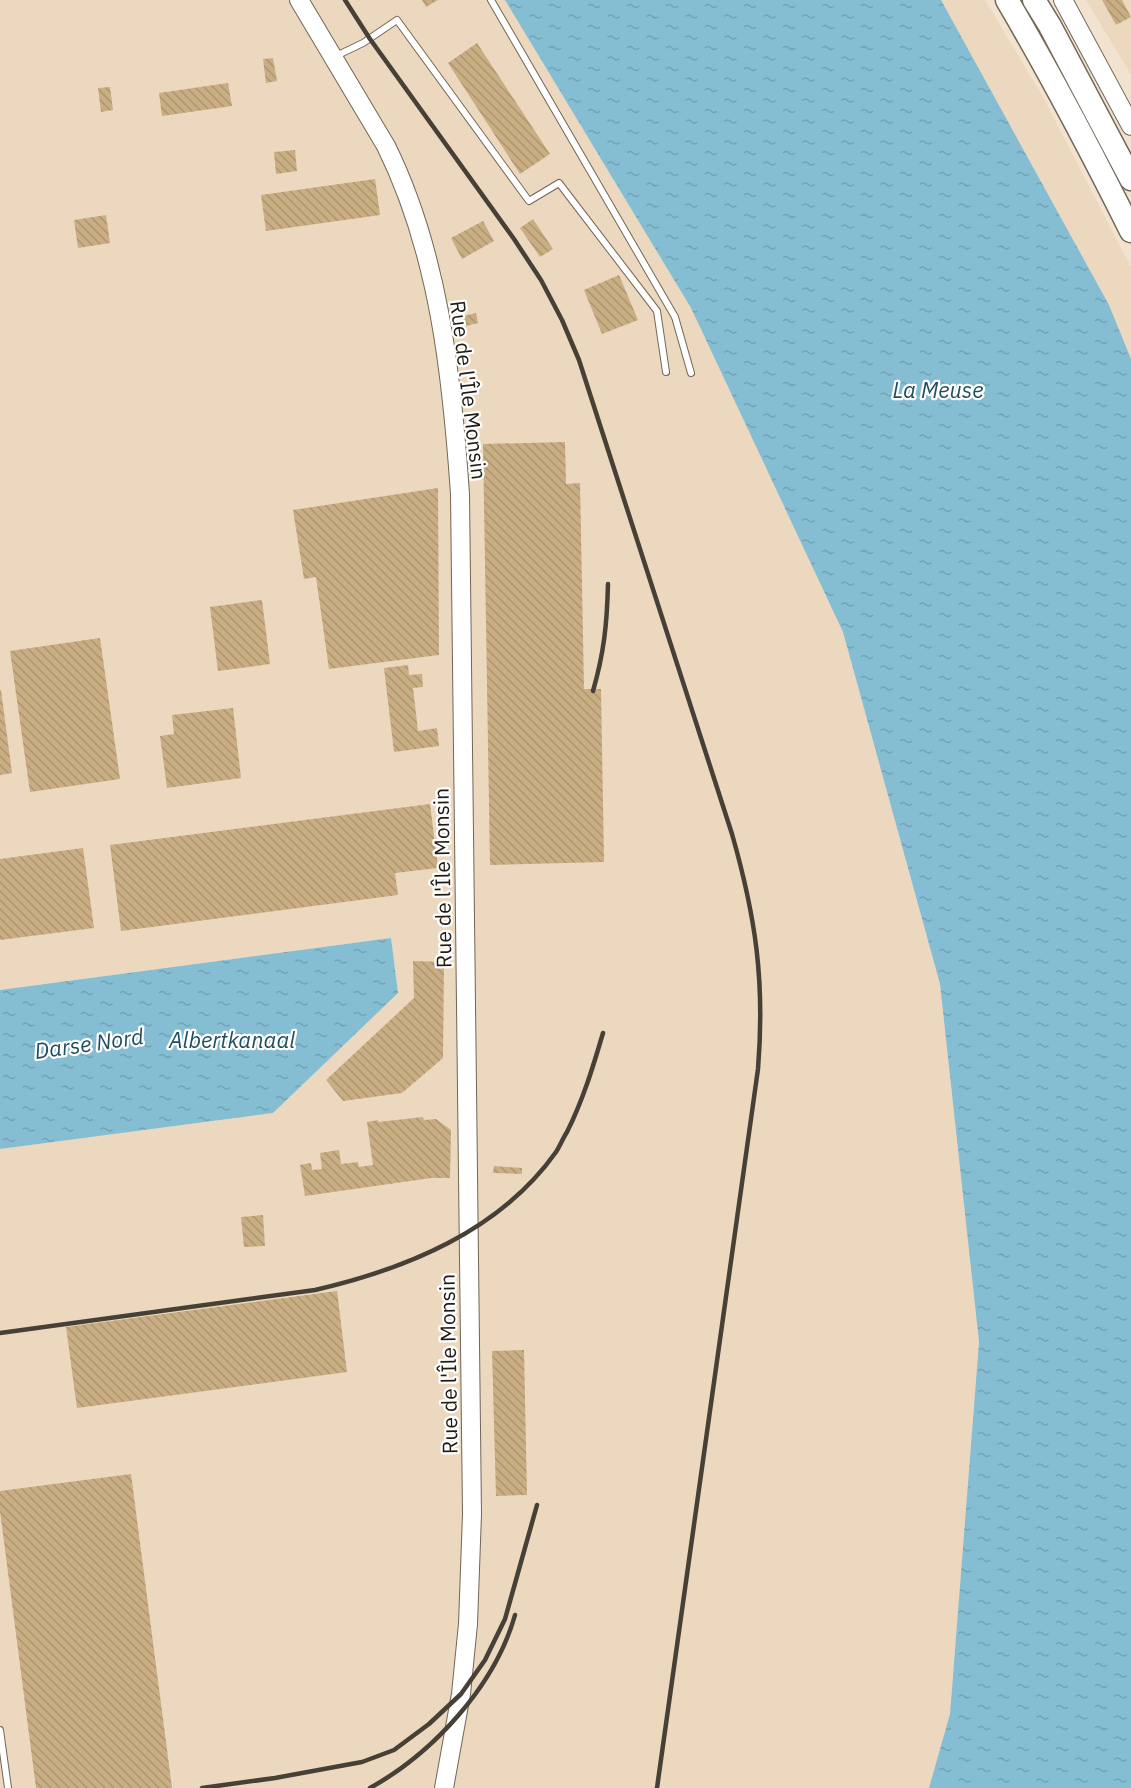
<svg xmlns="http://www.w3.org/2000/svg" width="1131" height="1788" viewBox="0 0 1131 1788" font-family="'IBM Plex Sans',sans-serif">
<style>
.built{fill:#ebd8be}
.water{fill:url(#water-ripples)}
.building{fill:url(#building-back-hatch)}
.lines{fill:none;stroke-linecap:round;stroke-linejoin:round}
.lane-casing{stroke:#726655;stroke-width:8}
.secondary-casing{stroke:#726655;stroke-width:20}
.highway-casing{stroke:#726655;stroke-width:25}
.lane{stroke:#fff;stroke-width:6}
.secondary{stroke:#fff;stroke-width:18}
.highway{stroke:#fff;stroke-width:22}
.rail{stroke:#464036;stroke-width:4.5}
.labels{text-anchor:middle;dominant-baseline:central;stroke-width:4.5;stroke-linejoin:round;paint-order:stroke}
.street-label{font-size:21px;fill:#201b14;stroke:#fff}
.water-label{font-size:22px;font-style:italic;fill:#1f4e5e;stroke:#fff}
</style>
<defs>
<pattern id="water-ripples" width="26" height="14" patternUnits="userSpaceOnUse" patternTransform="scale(1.5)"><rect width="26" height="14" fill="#85bdd3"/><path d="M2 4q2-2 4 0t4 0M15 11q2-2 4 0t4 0" fill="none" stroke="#73a2b4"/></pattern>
<pattern id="building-back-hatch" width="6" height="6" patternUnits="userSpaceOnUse" patternTransform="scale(1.5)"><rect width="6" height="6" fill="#caae83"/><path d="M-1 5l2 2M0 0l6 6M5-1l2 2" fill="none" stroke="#ad9570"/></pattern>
</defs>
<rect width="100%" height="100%" fill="#f1e3cf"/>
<g class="built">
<polygon points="0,0 505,0 691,308 843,632 940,984 979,1342 950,1714 929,1788 0,1788 0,1149 273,1113 398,993 391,938 0,990"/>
<polygon points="941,0 985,0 1044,99 1131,267 1131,359 1109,305"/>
<polygon points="1086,0 1131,0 1131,75 1129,71"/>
</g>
<g class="water">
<polygon points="505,0 941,0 1109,305 1131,359 1131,1788 929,1788 950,1714 979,1342 940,984 843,632 691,308"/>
<polygon points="391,938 398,993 273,1113 0,1149 0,990"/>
</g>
<g class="building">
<polygon points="422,0 438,0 426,7"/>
<polygon points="1102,0 1122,0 1131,17 1116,25"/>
<polygon points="477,43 550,154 520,174 448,63"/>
<polygon points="273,58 277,81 266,83 263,59"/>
<polygon points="228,83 232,106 162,116 159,93"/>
<polygon points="110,87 113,110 101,112 98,88"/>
<polygon points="295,150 297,171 276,174 274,152"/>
<polygon points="375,179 380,215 266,231 261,195"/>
<polygon points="106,215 110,243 78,248 74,220"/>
<polygon points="533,219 553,249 540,257 520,228"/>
<polygon points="483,221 494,241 462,259 451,238"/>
<polygon points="619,275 638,320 602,334 584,290"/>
<polygon points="476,313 478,323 466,326 464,316"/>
<polygon points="565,442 566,484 580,483 584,689 601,689 604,862 490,865 483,444"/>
<polygon points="438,488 439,655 329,669 316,577 304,579 293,510"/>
<polygon points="262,600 270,664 218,671 210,607"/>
<polygon points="100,638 120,779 30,792 10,651"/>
<polygon points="408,665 409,675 422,674 423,687 413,688 418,731 437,728 439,746 394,752 384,668"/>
<polygon points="0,690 1,690 12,773 0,775"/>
<polygon points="233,708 241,778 167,788 160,736 174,734 172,715"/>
<polygon points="430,804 438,868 395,873 398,895 121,931 110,845"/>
<polygon points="83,848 94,928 0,940 0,859"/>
<polygon points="413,961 444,962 443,1058 402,1093 343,1101 326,1080 414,998"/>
<polygon points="423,1117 424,1120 436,1119 451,1130 450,1178 431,1178 305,1196 300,1165 311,1163 312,1170 322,1169 320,1153 339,1150 341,1164 358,1162 359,1167 373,1165 367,1122 378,1120 378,1122"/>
<polygon points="494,1166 522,1168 522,1174 493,1173"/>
<polygon points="263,1215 265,1246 244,1247 241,1217"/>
<polygon points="337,1291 347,1372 77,1408 66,1327"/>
<polygon points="524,1350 527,1495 496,1496 492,1351"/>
<polygon points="131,1474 172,1788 36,1788 0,1511 0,1491"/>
</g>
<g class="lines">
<defs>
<g id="lane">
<polyline points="491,0 675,317 691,373"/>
<polyline points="336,56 363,43 397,20 529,201 559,183 657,311 666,372"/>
<polyline points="0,1730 8,1788"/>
</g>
<g id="secondary">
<path d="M299,0L386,146C439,253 452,377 460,494L472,1514L468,1624L461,1694L444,1788"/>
<polyline points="1063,0 1131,126"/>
</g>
<g id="highway">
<path d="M1007,0C1051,75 1092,153 1131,231"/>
<polyline points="1034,0 1050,26 1131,179"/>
</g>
</defs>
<use href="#lane" class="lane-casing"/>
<use href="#secondary" class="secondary-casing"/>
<use href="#highway" class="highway-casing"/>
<use href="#lane" class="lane"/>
<use href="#secondary" class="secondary"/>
<use href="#highway" class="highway"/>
<g class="rail">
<path d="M345,0L370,39L514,239L541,280L562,320L579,360L732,834C756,918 765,982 758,1069L657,1788"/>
<path d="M593,691C604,653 607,624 608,584"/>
<path d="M0,1333L315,1290C406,1269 500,1231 556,1152C560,1146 563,1138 567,1132C583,1100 593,1067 603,1033"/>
<polyline points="202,1788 275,1778 362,1762 394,1750 429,1724 461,1694 485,1660 505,1619 537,1505"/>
<path d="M370,1788C433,1753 495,1686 515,1615"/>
</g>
</g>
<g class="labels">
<g class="street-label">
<text transform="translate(469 390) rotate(83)">Rue de l'Île Monsin</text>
<text transform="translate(442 878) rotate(-91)">Rue de l'Île Monsin</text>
<text transform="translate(448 1364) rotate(-91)">Rue de l'Île Monsin</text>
</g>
<g class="water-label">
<text x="938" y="389">La Meuse</text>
<text x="232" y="1039">Albertkanaal</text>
<text transform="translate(89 1043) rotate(-8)">Darse Nord</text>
</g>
</g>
</svg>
